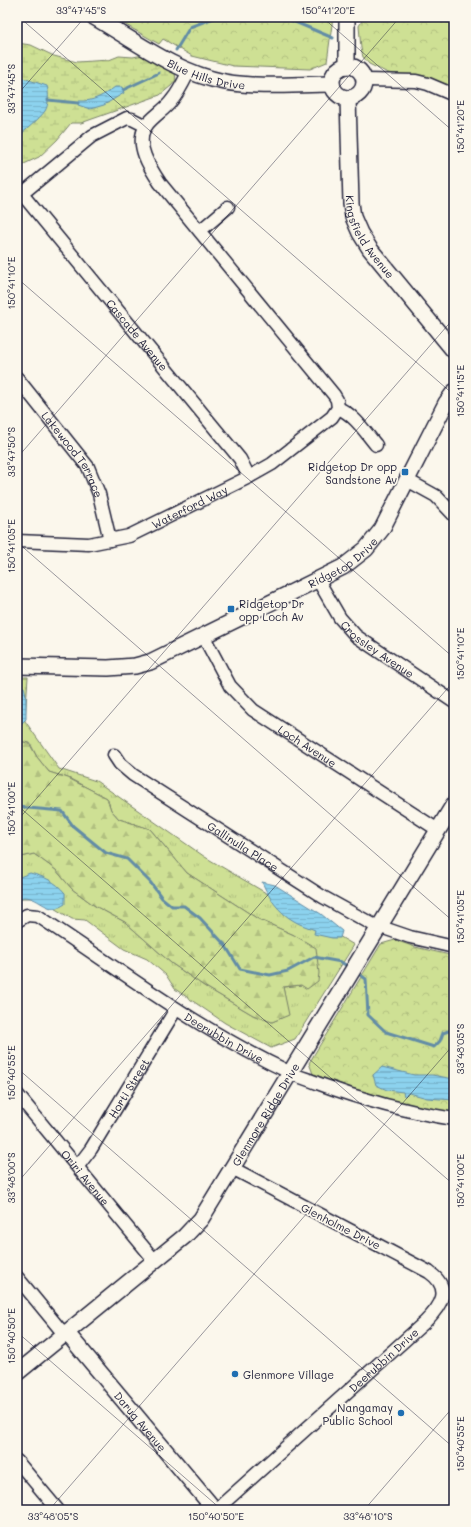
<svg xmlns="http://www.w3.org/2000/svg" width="471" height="1527" viewBox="0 0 471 1527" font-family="Mali,sans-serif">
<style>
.grass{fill:url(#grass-tufts);stroke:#788168}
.forest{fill:url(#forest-firs);stroke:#788168}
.wetland{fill:url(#wetland-marsh);stroke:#788168}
.park{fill:url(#park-crowns);stroke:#788168}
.water{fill:url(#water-rules);stroke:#628ca6}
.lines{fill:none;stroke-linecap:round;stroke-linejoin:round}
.stream{stroke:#628ca6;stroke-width:3}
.minor-casing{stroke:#22223b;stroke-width:15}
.tertiary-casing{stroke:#22223b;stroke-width:18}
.minor{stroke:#fbf7ec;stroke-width:12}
.tertiary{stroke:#fbf7ec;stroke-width:15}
.ticks{fill:none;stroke:#22223b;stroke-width:1;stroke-opacity:0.45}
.poi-dot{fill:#1f6fb2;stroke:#fbf7ec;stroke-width:1.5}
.labels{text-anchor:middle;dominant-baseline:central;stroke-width:3.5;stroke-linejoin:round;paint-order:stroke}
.street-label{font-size:11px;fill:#22223b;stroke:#fbf7ec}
.poi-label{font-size:11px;fill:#22223b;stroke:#fbf7ec;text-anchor:end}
.neatline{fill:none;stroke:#22223b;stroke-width:1.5}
.ticks-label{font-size:10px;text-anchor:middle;fill:#22223b}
</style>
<defs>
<pattern id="grass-tufts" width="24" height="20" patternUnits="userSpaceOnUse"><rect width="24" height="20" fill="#cee094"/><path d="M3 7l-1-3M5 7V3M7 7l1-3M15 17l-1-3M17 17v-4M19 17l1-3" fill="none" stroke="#b1c080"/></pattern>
<pattern id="forest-firs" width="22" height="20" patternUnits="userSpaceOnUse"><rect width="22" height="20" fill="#cee094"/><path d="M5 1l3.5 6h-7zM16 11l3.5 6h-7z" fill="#b1c080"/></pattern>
<pattern id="wetland-marsh" width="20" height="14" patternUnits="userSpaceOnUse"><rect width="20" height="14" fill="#cee094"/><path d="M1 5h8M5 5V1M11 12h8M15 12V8" fill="none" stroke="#b1c080"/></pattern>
<pattern id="park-crowns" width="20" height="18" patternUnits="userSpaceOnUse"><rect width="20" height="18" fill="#cee094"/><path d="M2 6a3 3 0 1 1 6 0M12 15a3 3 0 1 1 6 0" fill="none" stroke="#b1c080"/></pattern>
<pattern id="water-rules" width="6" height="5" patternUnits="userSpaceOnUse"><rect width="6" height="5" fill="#8cd2ee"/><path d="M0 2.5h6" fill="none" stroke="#78b4cd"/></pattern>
</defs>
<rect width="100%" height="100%" fill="#fbf7ec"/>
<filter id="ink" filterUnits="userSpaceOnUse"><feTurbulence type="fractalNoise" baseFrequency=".025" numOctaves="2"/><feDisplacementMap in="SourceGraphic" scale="8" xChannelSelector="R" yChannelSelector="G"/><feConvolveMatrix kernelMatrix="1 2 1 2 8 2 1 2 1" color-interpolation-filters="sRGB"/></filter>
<g filter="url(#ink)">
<polygon class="grass" points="17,677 28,677 25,721 59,769 96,781 205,857 354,945 295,1039 271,1048 225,1023 175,989 166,975 147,959 124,949 85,920 72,919 37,898 22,898 17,901 17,858 34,854 56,870 72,889 95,906 125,922 171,963 204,986 253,1015 272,1022 288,1015 283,987 301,985 294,935 258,919 187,873 150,829 119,819 111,810 107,798 68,778 49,772 37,757 30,743 17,741"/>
<polygon class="forest" points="17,741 29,743 37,757 49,772 68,778 107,798 111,810 119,819 150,829 187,873 258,919 294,935 316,948 319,973 318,981 307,989 301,985 283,987 289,1015 272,1022 253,1015 204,986 171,963 125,922 95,906 72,889 56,870 34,854 17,858"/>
<polygon class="wetland" points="17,43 31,45 54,56 77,62 109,60 119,56 133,57 143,55 175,73 176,80 171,86 160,95 81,123 71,123 57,140 39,157 24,164 17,174"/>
<g class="park">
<polygon points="112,17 333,17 327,62 310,69 233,66 192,56 163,39 159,44"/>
<polygon points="364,17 454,17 454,89 405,76 388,73 369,64 363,57 361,48 359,26"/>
<path d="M395,940L415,947L454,956V1113C405,1107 359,1091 313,1074L309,1063L381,944Z"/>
</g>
<g class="water">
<path d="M17,76L47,86C49,93 49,105 45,111C41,117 23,133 17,137Z"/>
<path d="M115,87H122L124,93L104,105L90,109L78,105L79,101C93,102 104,95 115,87Z"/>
<polygon points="24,687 26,695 26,719 17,728 17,688"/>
<path d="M30,873C45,877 55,881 65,893V904C62,906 58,908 56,908C43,910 33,891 17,899V878Z"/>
<path d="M262,882L275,885L321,914L342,931L340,938H332L314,934L315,930C308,927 300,925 294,921C278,912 269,898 262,882Z"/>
<polygon points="382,1067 414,1075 432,1075 454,1079 454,1100 427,1098 409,1093 404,1096 403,1092 387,1090 376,1085 373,1075"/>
</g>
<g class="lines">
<g class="stream">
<polyline points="243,17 288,19 333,38"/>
<polyline points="176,50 190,27 216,17"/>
<polyline points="123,90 159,73"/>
<polyline points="48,100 78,103"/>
<polyline points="17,807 62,811 73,826 106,853 127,859 150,882 162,898 172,906 184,906 200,918 225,945 240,969 270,975 288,971 314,957 341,962 350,968"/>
<polyline points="356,972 366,979 368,1015 386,1032 434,1047 440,1041 443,1033 454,1029"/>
</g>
<defs>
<g id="minor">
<polyline points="365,80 416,81 428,84 454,95"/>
<path id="s1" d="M22,194L240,459L249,477"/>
<polyline points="17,198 92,136 127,118 132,119 146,126"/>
<polyline points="200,231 228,207"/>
<path id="s2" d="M17,378L88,467L99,494L110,540"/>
<path d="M338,408C355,415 365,432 376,445"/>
<polyline points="407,480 436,496 454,515"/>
<path id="s3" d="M17,541L89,544L129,536L249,477L272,464L332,417L338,408L337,400L334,395L160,183C150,168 134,144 146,126C153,116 165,110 172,100C179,92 184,81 189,71"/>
<path id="s4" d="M318,580L340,618L356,636L454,702"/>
<path id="s5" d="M204,637L230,686L253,710L438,830"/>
<path id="s6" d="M114,755L120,764L133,775L323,897L372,924L410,937L454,947"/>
<path id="s7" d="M17,921L27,915L38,916C120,970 199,1030 289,1072C298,1077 308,1079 317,1083C362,1100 407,1112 454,1119"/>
<path id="s8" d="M17,1094L155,1261"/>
<path id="s9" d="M78,1166L91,1149L176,1009"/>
<polyline points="17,1277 59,1328 66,1334"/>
<polyline points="17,1461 58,1510"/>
<path id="s10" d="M216,1510L425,1322C441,1306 453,1289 429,1272L232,1168"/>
</g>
<g id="tertiary">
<path id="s11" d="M94,17C135,41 177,73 225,82C260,88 297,84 332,84"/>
<circle cx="348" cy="82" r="16"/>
<polyline points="347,66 347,17"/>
<path id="s12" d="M348,99L351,203L353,217L360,233L370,249L454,351"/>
<path id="s13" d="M17,666L108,668L135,666L150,662L343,567L366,549L382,529L446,403L454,392"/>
<path id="s14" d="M66,1334L72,1339L215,1510"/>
<path id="s15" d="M17,1373L185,1236L201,1219L454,804"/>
</g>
</defs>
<use href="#minor" class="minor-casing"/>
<use href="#tertiary" class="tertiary-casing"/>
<use href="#minor" class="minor"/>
<use href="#tertiary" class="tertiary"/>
</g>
</g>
<path class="ticks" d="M19,17L454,395M322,17L454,132M17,95L85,17M17,278L454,658M17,458L400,17M17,542L454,922M17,805L454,1185M17,821L454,318M17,1068L454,1448M17,1183L454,681M17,1332L222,1510M49,1510L454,1044M364,1510L454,1406"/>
<g class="poi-dot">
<rect x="401" y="468" width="8" height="8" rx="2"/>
<rect x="227" y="605" width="8" height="8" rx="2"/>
<circle cx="235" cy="1374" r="4"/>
<circle cx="401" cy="1413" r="4"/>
</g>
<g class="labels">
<g class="street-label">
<text stroke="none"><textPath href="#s11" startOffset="127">Blue Hills Drive</textPath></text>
<text stroke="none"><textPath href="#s12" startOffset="143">Kingsfield Avenue</textPath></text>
<text stroke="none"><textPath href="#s1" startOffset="182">Cascade Avenue</textPath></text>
<text stroke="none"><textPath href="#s2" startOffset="95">Lakewood Terrace</textPath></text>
<text stroke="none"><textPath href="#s3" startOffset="180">Waterford Way</textPath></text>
<text stroke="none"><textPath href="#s13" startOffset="351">Ridgetop Drive</textPath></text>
<text stroke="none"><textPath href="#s4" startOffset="93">Crossley Avenue</textPath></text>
<text stroke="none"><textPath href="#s5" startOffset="154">Loch Avenue</textPath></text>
<text stroke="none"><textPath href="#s6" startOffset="159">Gallinulla Place</textPath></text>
<text stroke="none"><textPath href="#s7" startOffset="245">Deerubbin Drive</textPath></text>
<text stroke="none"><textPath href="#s9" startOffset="93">Horti Street</textPath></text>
<text stroke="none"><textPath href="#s15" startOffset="363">Glenmore Ridge Drive</textPath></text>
<text stroke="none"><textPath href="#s8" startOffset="108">Oriri Avenue</textPath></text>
<text transform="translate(341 1226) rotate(27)">Glenholme Drive</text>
<text stroke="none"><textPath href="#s10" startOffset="225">Deerubbin Drive</textPath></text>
<text stroke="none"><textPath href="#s14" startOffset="115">Darug Avenue</textPath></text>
</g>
<g class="poi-label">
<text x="397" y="466">Ridgetop Dr opp<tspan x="397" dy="13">Sandstone Av</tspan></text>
<text x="239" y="603" text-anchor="start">Ridgetop Dr<tspan x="239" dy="13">opp Loch Av</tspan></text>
<text x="243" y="1374" text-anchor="start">Glenmore Village</text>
<text x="393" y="1407">Nangamay<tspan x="393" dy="13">Public School</tspan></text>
</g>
</g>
<rect width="471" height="1527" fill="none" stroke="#fbf7ec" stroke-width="44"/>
<rect x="22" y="22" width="427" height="1483" class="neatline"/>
<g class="ticks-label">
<text x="81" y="14">33°47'45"S</text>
<text x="328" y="14">150°41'20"E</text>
<text transform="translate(11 89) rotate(-90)" y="4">33°47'45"S</text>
<text transform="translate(460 127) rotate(-90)" y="4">150°41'20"E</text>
<text transform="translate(11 283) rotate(-90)" y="4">150°41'10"E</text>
<text transform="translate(460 391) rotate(-90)" y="4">150°41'15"E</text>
<text transform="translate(11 452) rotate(-90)" y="4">33°47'50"S</text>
<text transform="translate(11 546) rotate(-90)" y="4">150°41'05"E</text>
<text transform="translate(460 654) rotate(-90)" y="4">150°41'10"E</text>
<text transform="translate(11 809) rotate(-90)" y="4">150°41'00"E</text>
<text transform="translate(460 917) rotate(-90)" y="4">150°41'05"E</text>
<text transform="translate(460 1049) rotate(-90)" y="4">33°48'05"S</text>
<text transform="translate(11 1073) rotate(-90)" y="4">150°40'55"E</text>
<text transform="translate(11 1178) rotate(-90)" y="4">33°48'00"S</text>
<text transform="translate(460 1181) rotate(-90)" y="4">150°41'00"E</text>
<text transform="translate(11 1336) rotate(-90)" y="4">150°40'50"E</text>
<text transform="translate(460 1444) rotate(-90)" y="4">150°40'55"E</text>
<text x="53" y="1520">33°48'05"S</text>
<text x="216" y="1520">150°40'50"E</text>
<text x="368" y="1520">33°48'10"S</text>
</g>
</svg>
